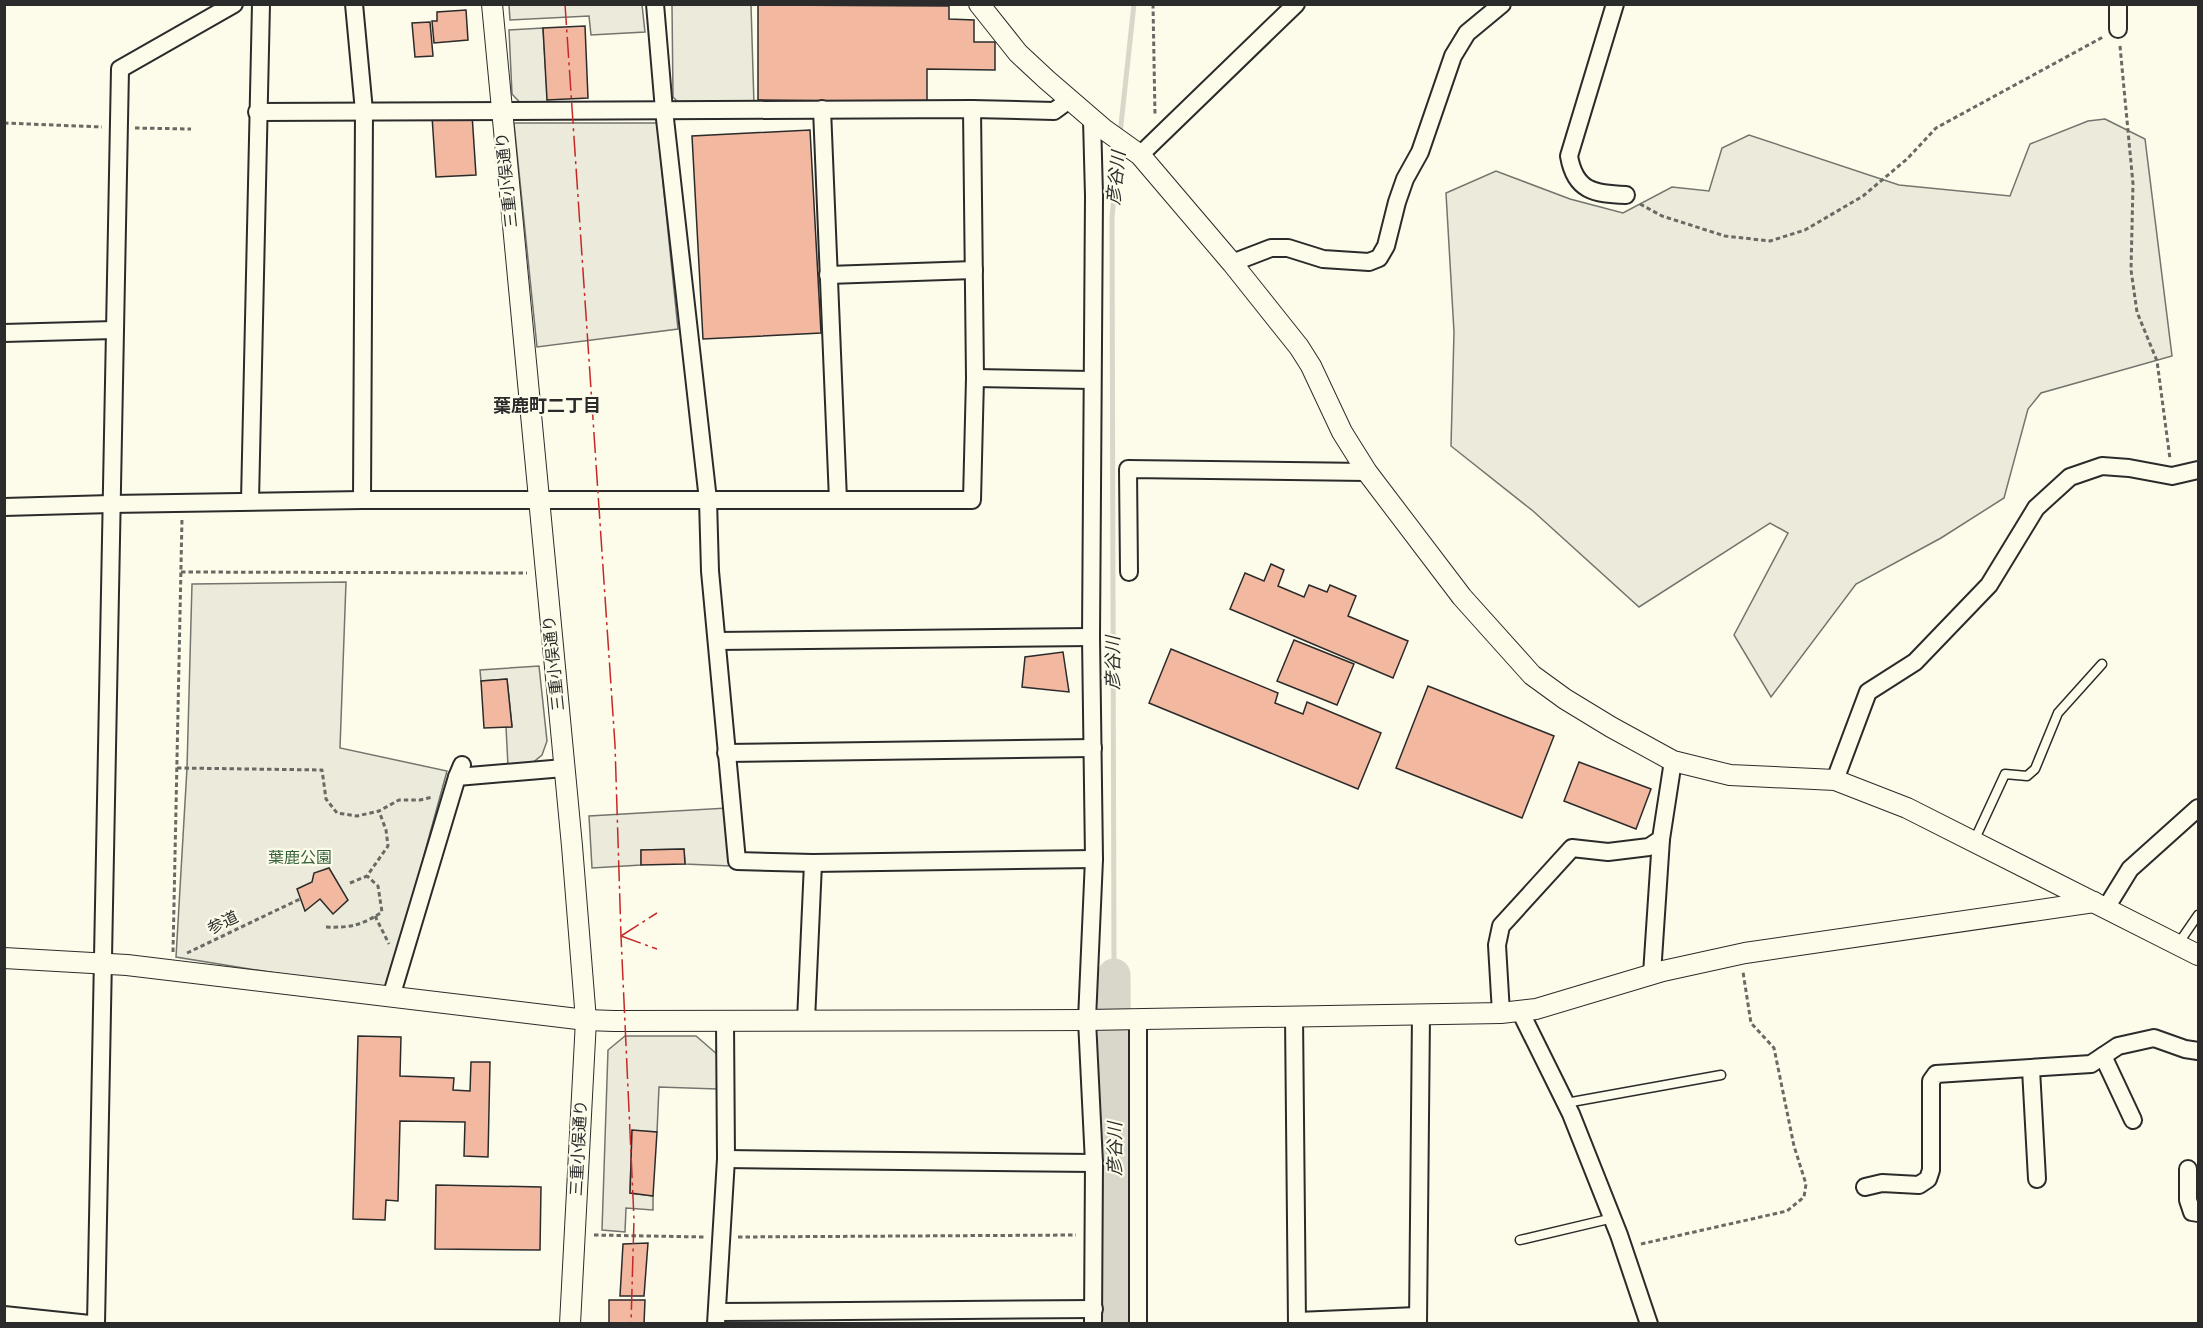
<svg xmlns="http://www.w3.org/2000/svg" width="2203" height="1328" viewBox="0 0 2203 1328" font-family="'Nunito Sans','Noto Sans JP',sans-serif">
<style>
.green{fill:#ecebdb;stroke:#74746e;stroke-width:1.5}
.parking{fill:#eceadb;stroke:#74746e;stroke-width:1.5}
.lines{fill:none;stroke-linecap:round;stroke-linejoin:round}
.stream{stroke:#d8d7c9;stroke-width:5}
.river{stroke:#d8d7c9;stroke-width:33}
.building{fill:#f2b8a0;stroke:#2b2b2b;stroke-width:1.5}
.service-casing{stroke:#2b2b2b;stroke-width:11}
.minor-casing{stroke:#2b2b2b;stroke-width:20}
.tertiary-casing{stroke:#2b2b2b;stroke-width:22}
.path{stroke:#6a6964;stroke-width:3;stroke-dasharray:4.5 3;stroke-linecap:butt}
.service{stroke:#fdfbea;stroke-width:8}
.minor{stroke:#fdfbea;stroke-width:16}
.tertiary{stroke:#fdfbea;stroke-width:20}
.power{stroke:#c62828;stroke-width:1.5;stroke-dasharray:21 4.5 3 4.5;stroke-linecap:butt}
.labels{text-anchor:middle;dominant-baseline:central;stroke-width:4.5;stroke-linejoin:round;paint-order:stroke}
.street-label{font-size:16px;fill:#2b2b2b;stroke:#fdfbea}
.park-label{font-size:16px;fill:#34623c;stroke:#fdfbea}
.water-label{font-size:18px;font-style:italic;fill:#2b2b2b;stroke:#fdfbea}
.neighbourhood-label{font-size:18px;font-weight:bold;fill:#2b2b2b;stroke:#fdfbea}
</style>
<rect width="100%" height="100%" fill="#fdfbea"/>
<g class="green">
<polygon points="2105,119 2145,139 2172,356 2041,393 2028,409 2004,498 1941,538 1856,584 1771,697 1734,635 1788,533 1770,523 1639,607 1533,511 1451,446 1454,332 1446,193 1496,171 1570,199 1623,213 1672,187 1709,191 1722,148 1749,135 1899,185 2010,196 2030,144 2088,121"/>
<polygon points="346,582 340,748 447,771 387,991 176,957 187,768 192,584"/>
</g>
<g class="parking">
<polygon points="509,5 642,5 645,32 591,35 589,16 510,20"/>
<polygon points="672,5 751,5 754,105 680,104 673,97"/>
<polygon points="543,28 548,107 524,107 512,94 509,30"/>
<polygon points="514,123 657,123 678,329 537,347"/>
<polygon points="539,666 547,741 542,755 531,764 508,766 506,727 512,726 507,679 481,681 480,670"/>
<polygon points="727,808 730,866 685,864 684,849 641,850 641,865 592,868 589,816"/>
<polygon points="625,1036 696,1036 718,1055 717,1089 659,1087 657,1132 632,1131 630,1193 653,1196 653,1210 626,1208 625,1232 602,1230 608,1050"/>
</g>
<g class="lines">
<g class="stream">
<polyline points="1120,134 1134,4"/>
<polyline points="1114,975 1112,217 1119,146"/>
</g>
<polyline class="river" points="1114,975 1116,1324"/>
</g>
<g class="building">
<polygon points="758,5 949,6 949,19 974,20 974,42 995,42 995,70 927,69 927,102 758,100"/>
<polygon points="466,10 468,40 434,43 432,21 437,21 437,12"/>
<polygon points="430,22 433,56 415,57 412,23"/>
<polygon points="585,26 588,98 547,100 543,28"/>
<polygon points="472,114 476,175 436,177 432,116"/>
<polygon points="810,130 821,333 703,339 692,136"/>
<polygon points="1271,564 1284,570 1278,586 1304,597 1309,585 1327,592 1330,585 1356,596 1348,616 1408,641 1393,678 1230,609 1245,573 1264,581"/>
<polygon points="1294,640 1354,664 1337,705 1277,681"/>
<polygon points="1171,649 1278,693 1275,703 1303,714 1307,702 1381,733 1358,789 1149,703"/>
<polygon points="1063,652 1069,692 1022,687 1025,657"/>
<polygon points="507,679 512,727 484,728 481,681"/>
<polygon points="1428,686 1554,736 1522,818 1396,768"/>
<polygon points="1579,762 1651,789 1636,829 1564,801"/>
<polygon points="684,849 685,864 641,865 641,850"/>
<polygon points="329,868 348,900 333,914 320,899 305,911 297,889 312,882 314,873"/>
<polygon points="358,1036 401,1037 400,1076 454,1078 453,1090 470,1091 471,1062 490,1062 488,1157 464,1156 465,1122 400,1121 398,1201 386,1200 385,1220 353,1219"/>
<polygon points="632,1130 657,1132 653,1196 630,1193"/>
<polygon points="436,1185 541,1187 540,1250 435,1249"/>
<polygon points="648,1243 644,1296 620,1296 623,1244"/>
<polygon points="609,1300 645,1300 644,1324 609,1324"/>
</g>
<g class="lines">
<defs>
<g id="service">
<polyline points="1974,841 2005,774 2027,776 2035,769 2058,713 2102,664"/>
<polyline points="2178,944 2198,915"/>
<polyline points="1566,1103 1721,1075"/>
<polyline points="1520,1240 1613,1218"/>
</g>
<g id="minor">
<polyline points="354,4 364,111 362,500"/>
<polyline points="655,4 664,110 708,500 710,571 737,861 813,863 1094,859"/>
<path d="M1615,4L1569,156C1575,191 1594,194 1626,195"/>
<polyline points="2118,29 2118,4"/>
<polyline points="822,109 838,500"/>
<polyline points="257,112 972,109 1054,111 1069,100"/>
<polyline points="1092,119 1094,196 1091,637 1094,859 1087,1020 1094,1163 1093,1324"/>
<polyline points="1140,155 1296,4"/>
<polyline points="1232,263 1271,248 1288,248 1323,259 1369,262 1379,258 1386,246 1397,202 1405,179 1420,152 1453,56 1467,33 1502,4"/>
<polyline points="828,275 974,270"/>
<polyline points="4,333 114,330"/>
<polyline points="975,378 1092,380"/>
<polyline points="250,501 261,4"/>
<polyline points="4,507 111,504 362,500 972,500 975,378 972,109"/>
<polyline points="1129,572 1128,469 1367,472"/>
<polyline points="717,641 1091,637"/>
<polyline points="726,753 1093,748"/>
<polyline points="457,777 564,768"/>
<polyline points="1835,780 1868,692 1915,662 1989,585 2036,508 2070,477 2102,466 2129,468 2172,476 2198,470"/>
<polyline points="2106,908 2130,869 2198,808"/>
<polyline points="1652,974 1661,839"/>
<polyline points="391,997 457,777 462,765"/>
<polyline points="1520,1011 1571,1114 1619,1235 1649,1324"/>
<polyline points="1501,1013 1497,945 1501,926 1572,848 1608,852 1649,847 1661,839 1673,761"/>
<polyline points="1294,1016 1297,1324"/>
<polyline points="1138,1019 1138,1324"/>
<polyline points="806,1021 813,863"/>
<polyline points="2103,1056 2133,1120"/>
<polyline points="2031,1069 2037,1179"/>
<polyline points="726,1159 1094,1163"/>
<polyline points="2188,1169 2188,1200 2192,1212 2198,1213"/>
<polyline points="1865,1187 1882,1183 1919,1185 1928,1179 1931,1170 1931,1081 1936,1074 2091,1064 2118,1046 2154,1038 2185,1049 2198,1051"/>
<polyline points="717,1312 1094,1309"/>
<polyline points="4,1315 90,1324"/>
<polyline points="1297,1321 1417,1316"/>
<polyline points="96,1324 120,69 234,4"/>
<polyline points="716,1324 726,1159 725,1022"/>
<polyline points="1418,1324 1421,1014"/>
</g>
<g id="tertiary">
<polyline points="492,4 572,846 586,1020 570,1324"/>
<polyline points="979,4 1018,53 1047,80 1105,130 1140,155 1232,263 1299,347 1311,366 1342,432 1367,472 1462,597 1532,675 1565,699 1611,727 1673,761 1730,775 1835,780 1907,808 2198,955"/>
<polyline points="4,958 127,965 586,1020 614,1021 1087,1020 1501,1013 1536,1009 1663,971 1745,953 2094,902"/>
</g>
</defs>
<use href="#service" class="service-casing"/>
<use href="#minor" class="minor-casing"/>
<use href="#tertiary" class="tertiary-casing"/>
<g class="path">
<polyline points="1153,4 1155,116"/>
<polyline points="2120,46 2133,184 2131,270 2137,312 2157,361 2170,459"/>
<polyline points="4,123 102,127"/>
<polyline points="135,128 191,129"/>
<polyline points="1640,204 1662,216 1725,236 1770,241 1805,230 1863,196 1907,159 1936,128 2103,37"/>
<polyline points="181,572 527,573"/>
<polyline points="177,768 322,770 326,799 337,813 357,816 379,811 399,800 420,800 433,797"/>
<polyline points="350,883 367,876 388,846 386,830 379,811"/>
<polyline points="375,916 389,944"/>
<path d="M326,927C351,928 362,925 382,912L378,886L367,876"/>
<polyline points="173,952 182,518"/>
<polyline points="187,953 300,899"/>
<polyline points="594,1235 704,1237"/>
<polyline points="738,1237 1076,1235"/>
<polyline points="1641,1244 1787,1211 1804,1197 1806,1184 1794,1146 1774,1048 1751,1023 1743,972"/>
</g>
<use href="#service" class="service"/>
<use href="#minor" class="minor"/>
<use href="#tertiary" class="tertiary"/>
<g class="power">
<polyline points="565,4 615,745 621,936 634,1219 631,1324"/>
<polyline points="621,936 657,913"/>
<polyline points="621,936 657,949"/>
</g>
</g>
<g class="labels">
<g class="street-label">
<text transform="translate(507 180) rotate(-96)">三重小俣通り</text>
<text transform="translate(554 663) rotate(-96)">三重小俣通り</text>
<text transform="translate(223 923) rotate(-26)">参道</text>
<text transform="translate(579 1148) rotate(-87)">三重小俣通り</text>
</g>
<g class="park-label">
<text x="300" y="858">葉鹿公園</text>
</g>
<g class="water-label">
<text transform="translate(1116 178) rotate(-84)">彦谷川</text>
<text transform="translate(1113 663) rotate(-90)">彦谷川</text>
<text transform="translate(1115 1149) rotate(-90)">彦谷川</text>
</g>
<g class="neighbourhood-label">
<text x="547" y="406">葉鹿町二丁目</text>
</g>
</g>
<rect width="2203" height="1328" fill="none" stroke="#2b2b2b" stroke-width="12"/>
</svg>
